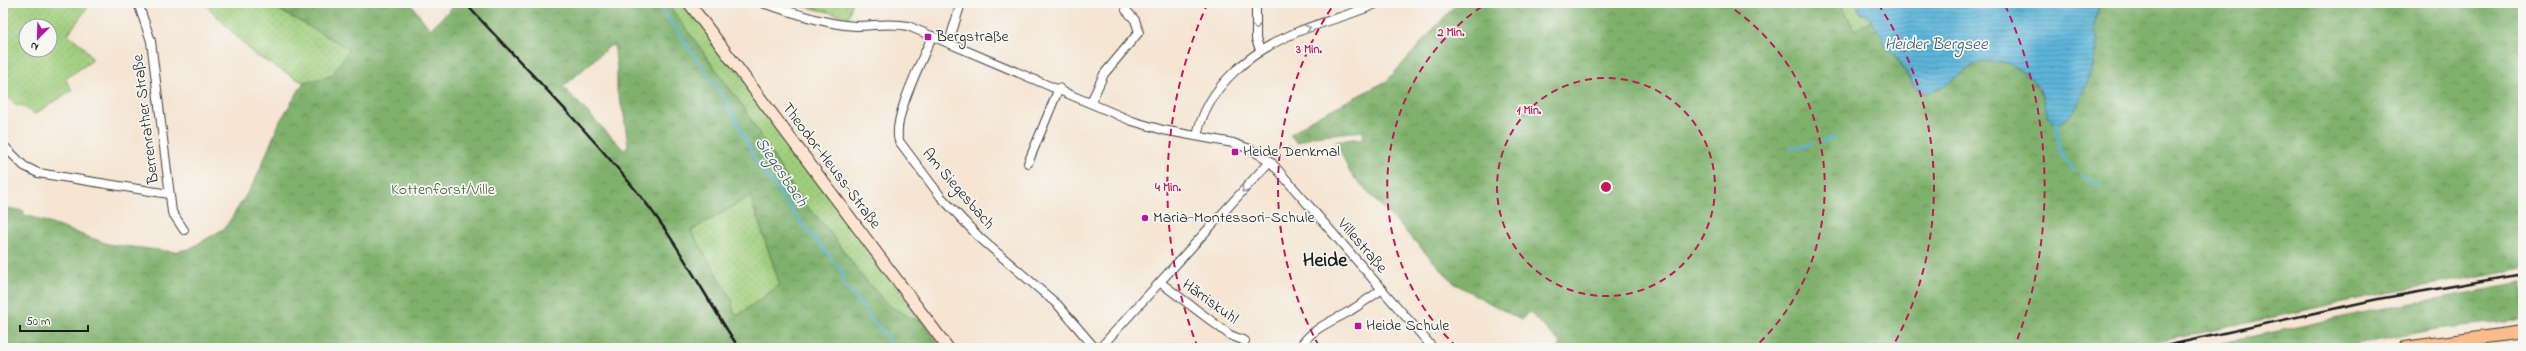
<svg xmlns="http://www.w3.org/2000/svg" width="2526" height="351" viewBox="0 0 2526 351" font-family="'Indie Flower',sans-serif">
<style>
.green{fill:url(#green-dots);stroke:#5e754c;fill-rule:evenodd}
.forest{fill:url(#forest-crowns);stroke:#4e6644;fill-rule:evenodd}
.water{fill:url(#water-rules);stroke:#3c687a}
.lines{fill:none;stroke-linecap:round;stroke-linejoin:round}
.stream{stroke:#5cb5d9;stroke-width:2.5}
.street-casing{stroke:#3d3a37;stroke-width:10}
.secondary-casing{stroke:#3d3a37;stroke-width:13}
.primary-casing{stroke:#3d3a37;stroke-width:14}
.street{stroke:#fff;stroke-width:8}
.secondary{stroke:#fde4d0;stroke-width:11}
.primary{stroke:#f9bc8a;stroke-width:12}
.rail{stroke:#1c1c1c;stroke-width:2.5}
.oneway{stroke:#999}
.ring{fill:none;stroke:#c2185b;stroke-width:2;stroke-dasharray:7 5}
.poi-dot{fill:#b5179e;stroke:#f6f6f2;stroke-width:1.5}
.labels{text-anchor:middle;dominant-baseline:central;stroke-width:3.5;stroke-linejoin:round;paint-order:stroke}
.poi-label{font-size:16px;fill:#1c1c1c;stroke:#f6f6f2;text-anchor:start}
.street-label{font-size:16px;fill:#1c1c1c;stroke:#f6f6f2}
.park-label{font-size:16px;fill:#4a5a3e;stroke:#f6f6f2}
.water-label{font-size:17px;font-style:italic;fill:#365968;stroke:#f6f6f2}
.district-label{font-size:20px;font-weight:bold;fill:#1c1c1c;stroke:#f6f6f2}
.centre{fill:#c2185b;stroke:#f6f6f2;stroke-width:2}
.ring-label{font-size:12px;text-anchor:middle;font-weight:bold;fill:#c2185b;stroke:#f6f6f2;stroke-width:3.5;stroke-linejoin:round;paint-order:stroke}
</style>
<defs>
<pattern id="green-dots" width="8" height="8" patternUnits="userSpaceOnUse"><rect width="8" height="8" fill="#9fce7c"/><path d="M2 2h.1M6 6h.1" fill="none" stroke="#88b06b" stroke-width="1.8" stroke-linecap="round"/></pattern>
<pattern id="forest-crowns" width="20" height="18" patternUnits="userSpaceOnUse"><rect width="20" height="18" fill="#7fb16c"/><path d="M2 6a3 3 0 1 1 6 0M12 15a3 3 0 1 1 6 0" fill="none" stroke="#678f58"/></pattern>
<pattern id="water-rules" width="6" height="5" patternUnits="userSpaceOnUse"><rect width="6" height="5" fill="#5cb5d9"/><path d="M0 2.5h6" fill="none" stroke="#4b92af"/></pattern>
</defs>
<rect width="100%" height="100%" fill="#f6f6f2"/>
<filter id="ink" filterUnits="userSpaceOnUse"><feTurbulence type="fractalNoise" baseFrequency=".025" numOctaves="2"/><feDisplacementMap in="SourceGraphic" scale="8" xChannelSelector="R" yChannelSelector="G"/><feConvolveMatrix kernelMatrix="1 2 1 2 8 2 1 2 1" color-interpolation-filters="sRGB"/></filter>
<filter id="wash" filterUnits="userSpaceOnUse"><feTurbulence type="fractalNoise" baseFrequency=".012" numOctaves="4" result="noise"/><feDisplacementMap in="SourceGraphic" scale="16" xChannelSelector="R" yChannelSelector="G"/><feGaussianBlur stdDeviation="0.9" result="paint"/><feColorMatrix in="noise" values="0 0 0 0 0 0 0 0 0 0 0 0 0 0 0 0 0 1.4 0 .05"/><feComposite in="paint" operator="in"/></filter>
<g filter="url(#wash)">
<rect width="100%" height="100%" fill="#f5e5d2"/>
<g class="green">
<path d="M3,3H91L68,34L83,46L93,60L65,79L72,90L35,114L21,105L17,106L3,92ZM26,26H50V50H26Z"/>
<polygon points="204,3 267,3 349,49 333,77 304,83 255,55"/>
<polygon points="667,3 689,3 922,321 911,318 887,304 860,274 829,231 796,194 744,108"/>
<polygon points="791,3 852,3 849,17"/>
<polygon points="1840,3 1856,3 1862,15 1867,14 1871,21 1855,30"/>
<polygon points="750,196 780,285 737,316 733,311 732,300 691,231"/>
</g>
<g class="forest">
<path d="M267,3H410L430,29L457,3H667L744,108L796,194L829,231L860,274L887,304L911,318L922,321L942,348H3V207L24,211L23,214L108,244L174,252L189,249L225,228L255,181L280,121L304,82L332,76L349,49ZM614,45L617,67V91L624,115L628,145L624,150L563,87L610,46ZM750,196L780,285L737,316L733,311L732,300L691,231Z"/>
<path d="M1457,3H1840L1855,30L1871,21L1883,37L1885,45L1892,50L1912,84L1929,92L1965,72L1976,63C1984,63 1993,61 2001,62C2033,65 2041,92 2049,118L2060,122C2084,99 2093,71 2099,38L2093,31L2098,3H2523V268L2376,295L2130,348H1558L1561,344L1529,312L1521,320L1455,284L1350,173L1336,141L1364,138L1363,131L1313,136L1297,143L1290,135L1312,119L1387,81Z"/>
<polygon points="2523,283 2523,319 2436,329 2341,348 2200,348 2380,309"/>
</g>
<path class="water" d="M1856,3H2098L2093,31L2099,38C2095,59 2082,119 2056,123L2049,118L2039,87L2034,81L2013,65L2000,61L1975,63L1945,86L1929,92H1920C1906,79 1901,56 1885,45C1883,34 1873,25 1867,15H1862Z"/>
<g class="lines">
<g class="stream">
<polyline points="653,3 660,7 726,100 757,163 803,225 843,272 842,282 895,348"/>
<polyline points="2056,123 2060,151 2074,171"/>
<polyline points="1822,141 1834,138"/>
<polyline points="1790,149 1813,143"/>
<polyline points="2081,175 2101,186"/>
</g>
</g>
</g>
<g filter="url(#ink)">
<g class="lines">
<defs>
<g id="street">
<polyline points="138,3 151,41 172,212 184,230"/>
<path d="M762,3C792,12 824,24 856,26C874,26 890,22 908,26L1132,121L1163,130L1233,143L1250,149L1270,161L1433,348"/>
<polyline points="1256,3 1256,39 1260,50"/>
<path d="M932,36C923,59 891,120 899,141L941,197L980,238L1058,305L1095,348"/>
<polyline points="949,42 961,3"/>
<polyline points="1091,102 1104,74 1139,32 1135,20 1126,10"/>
<path d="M1197,136C1207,85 1252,51 1297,32C1324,21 1352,15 1378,3"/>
<polyline points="3,145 24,166 38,173 169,194"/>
<polyline points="1028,163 1059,88"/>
<polyline points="1161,283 1230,335 1245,341"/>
<polyline points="1100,348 1270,161"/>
<path d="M1299,348C1312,328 1331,322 1350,311C1361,304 1371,297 1381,290"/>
</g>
<polyline id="secondary" points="689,3 948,348"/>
<polyline id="primary" points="2404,348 2523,332"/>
</defs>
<use href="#street" class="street-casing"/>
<use href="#secondary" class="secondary-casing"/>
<use href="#primary" class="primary-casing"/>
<use href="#street" class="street"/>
<use href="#secondary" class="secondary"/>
<use href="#primary" class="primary"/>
<g class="rail">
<path d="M465,3C524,67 587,129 642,198C679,244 706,299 739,348"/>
<polyline points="2156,348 2378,299 2523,274"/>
</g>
</g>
<defs><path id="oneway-chevron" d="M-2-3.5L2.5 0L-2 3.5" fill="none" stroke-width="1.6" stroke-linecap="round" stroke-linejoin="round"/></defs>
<g class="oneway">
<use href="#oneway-chevron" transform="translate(1256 27) rotate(91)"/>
<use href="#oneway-chevron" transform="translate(1308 28) rotate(-20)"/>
<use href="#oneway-chevron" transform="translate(1244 190) rotate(132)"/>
</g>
</g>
<g class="ring">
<circle cx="1606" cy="187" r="109"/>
<path d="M1457 347A219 219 0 0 1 1487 3M1725 3A219 219 0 0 1 1755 347"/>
<path d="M1319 346A328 328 0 0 1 1334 4M1878 4A328 328 0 0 1 1893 346"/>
<path d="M1198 348A438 438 0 0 1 1207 5M2005 5A438 438 0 0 1 2014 348"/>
</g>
<g class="poi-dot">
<rect x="924" y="33" width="8" height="8" rx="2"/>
<rect x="1231" y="148" width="8" height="8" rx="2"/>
<circle cx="1145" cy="218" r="4"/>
<rect x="1354" y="322" width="8" height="8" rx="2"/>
</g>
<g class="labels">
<g class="poi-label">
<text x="936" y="37">Bergstraße</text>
<text x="1243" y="152">Heide Denkmal</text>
<text x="1153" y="218">Maria-Montessori-Schule</text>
<text x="1366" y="326">Heide Schule</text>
</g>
<g class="street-label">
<text transform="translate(146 119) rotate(-97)">Berrenrather Straße</text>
<text transform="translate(831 166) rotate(53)">Theodor-Heuss-Straße</text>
<text transform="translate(958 189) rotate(49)">Am Siegesbach</text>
<text transform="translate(1362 246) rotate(49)">Villestraße</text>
<text transform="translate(1210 302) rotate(36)">Härriskuhl</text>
</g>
<g class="park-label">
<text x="443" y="190">Kottenforst/Ville</text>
</g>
<g class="water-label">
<text x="1936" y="44">Heider Bergsee</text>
<text transform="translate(781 172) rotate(56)">Siegesbach</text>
</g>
<g class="district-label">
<text x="1325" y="261">Heide</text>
</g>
</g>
<circle cx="1606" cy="187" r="6" class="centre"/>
<g class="ring-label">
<text x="1451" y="36">2 Min.</text>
<text x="1309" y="53">3 Min.</text>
<text x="1529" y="114">1 Min.</text>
<text x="1168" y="191">4 Min.</text>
</g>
<rect width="2526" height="351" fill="none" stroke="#f6f6f2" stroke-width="16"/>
<g transform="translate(38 38) rotate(203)"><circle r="19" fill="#f6f6f2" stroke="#9f9f9c"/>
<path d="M0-3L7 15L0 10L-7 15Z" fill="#b5179e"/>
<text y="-6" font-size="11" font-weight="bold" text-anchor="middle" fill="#1c1c1c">N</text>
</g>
<path d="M20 325v6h68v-6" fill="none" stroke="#1c1c1c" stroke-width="2"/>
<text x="26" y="325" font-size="12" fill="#1c1c1c" stroke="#f6f6f2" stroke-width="3" paint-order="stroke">50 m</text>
</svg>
